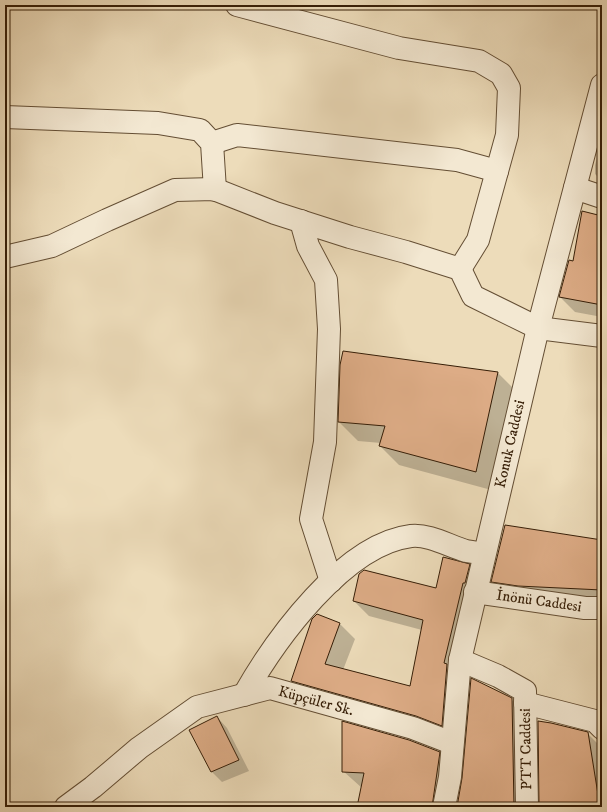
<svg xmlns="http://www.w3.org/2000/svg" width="607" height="812" viewBox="0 0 607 812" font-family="'IM FELL DW Pica',serif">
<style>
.shadow{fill:#0003}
.building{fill:#ddac86;stroke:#361e07}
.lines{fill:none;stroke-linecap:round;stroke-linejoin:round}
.street-casing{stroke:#644e34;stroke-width:24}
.street{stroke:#f3e8d2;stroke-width:22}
.labels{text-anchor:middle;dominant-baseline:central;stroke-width:3;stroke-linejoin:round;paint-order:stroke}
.street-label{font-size:15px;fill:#361e07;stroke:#f3e8d2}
</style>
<rect width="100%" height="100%" fill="#eddcba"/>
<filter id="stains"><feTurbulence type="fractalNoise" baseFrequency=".005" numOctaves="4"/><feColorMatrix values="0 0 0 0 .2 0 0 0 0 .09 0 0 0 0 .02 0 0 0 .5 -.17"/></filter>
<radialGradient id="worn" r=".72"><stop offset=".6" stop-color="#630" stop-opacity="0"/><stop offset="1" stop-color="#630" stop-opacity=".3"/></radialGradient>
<g class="shadow">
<polygon points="602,138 602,181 595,174 595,165"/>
<polygon points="602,217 602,317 575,312 560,297"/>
<polygon points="344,352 498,373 517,392 495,491 399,465 380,446 381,443 358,441 339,422"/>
<polygon points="602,541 602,607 511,600 492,581"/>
<polygon points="469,565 484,580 457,740 307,696 292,681 317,615 340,624 355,639 343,670 411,688 422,630 369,616 354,601 437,589"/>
<polygon points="511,699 528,716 530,807 456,807 463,778"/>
<polygon points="217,717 227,728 249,771 222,782 212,772"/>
<polygon points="587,733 602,748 602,807 540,807"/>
<polygon points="439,752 456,770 450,807 358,807 362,788 343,771"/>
</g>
<g class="building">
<polygon points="582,211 602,216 602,305 559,297 569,260 573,261"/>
<polygon points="343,351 498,372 476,472 379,446 385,426 338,422 340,365"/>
<polygon points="505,525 602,540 602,590 518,586 491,582"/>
<polygon points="443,557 470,564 465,583 463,583 444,663 447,664 442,726 416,716 291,681 312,619 317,614 340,623 325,664 410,686 423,620 353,601 359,574 364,570 436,588"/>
<polygon points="471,678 512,698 514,807 457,807 462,778"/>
<polygon points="217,716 239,760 211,772 189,730"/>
<polygon points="342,721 409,740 440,752 432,807 357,807 364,773 342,772"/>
<polygon points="538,721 551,723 588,732 600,807 539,807"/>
</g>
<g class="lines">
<defs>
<g id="street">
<polyline points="237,5 399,48 479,61 501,74 509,88 507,135 478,240 460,269"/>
<polyline points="5,117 158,123 200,130 212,143 215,190"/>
<polyline points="212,143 237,135 457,160 497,171"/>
<polyline points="575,188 602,197"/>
<polyline points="301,221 308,246 326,280 329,329 325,442 311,519 331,581"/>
<polyline points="5,257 52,246 107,220 175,190 214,189 275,213 350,237 406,252 460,269 473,296 538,328 602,336"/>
<polyline points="475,592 585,608 602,608"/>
<polyline points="460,660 498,676 525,691 527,807"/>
<path d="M244,695C275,640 344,544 411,536C429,534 449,546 466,551C472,552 478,553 484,553"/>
<polyline points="525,703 595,721 602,728"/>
<polyline points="66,807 93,787 139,748 197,707 270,688 413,728 452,743"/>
<polyline points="444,807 450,777 460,660 538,328 602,85"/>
</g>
</defs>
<use href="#street" class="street-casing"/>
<use href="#street" class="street"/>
</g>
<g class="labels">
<g class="street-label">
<text transform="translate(510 444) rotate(-77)">Konuk Caddesi</text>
<text transform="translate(539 601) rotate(8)">İnönü Caddesi</text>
<text transform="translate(316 701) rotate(15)">Küpçüler Sk.</text>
<text transform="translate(526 749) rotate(-91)">PTT Caddesi</text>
</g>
</g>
<rect width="607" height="812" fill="none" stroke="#eddcba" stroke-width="20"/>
<rect x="6" y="6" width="595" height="800" fill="none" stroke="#361e07" stroke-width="2"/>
<rect x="10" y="10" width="587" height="792" fill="none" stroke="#361e07"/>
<rect width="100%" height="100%" filter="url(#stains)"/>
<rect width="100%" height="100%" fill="url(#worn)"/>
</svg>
